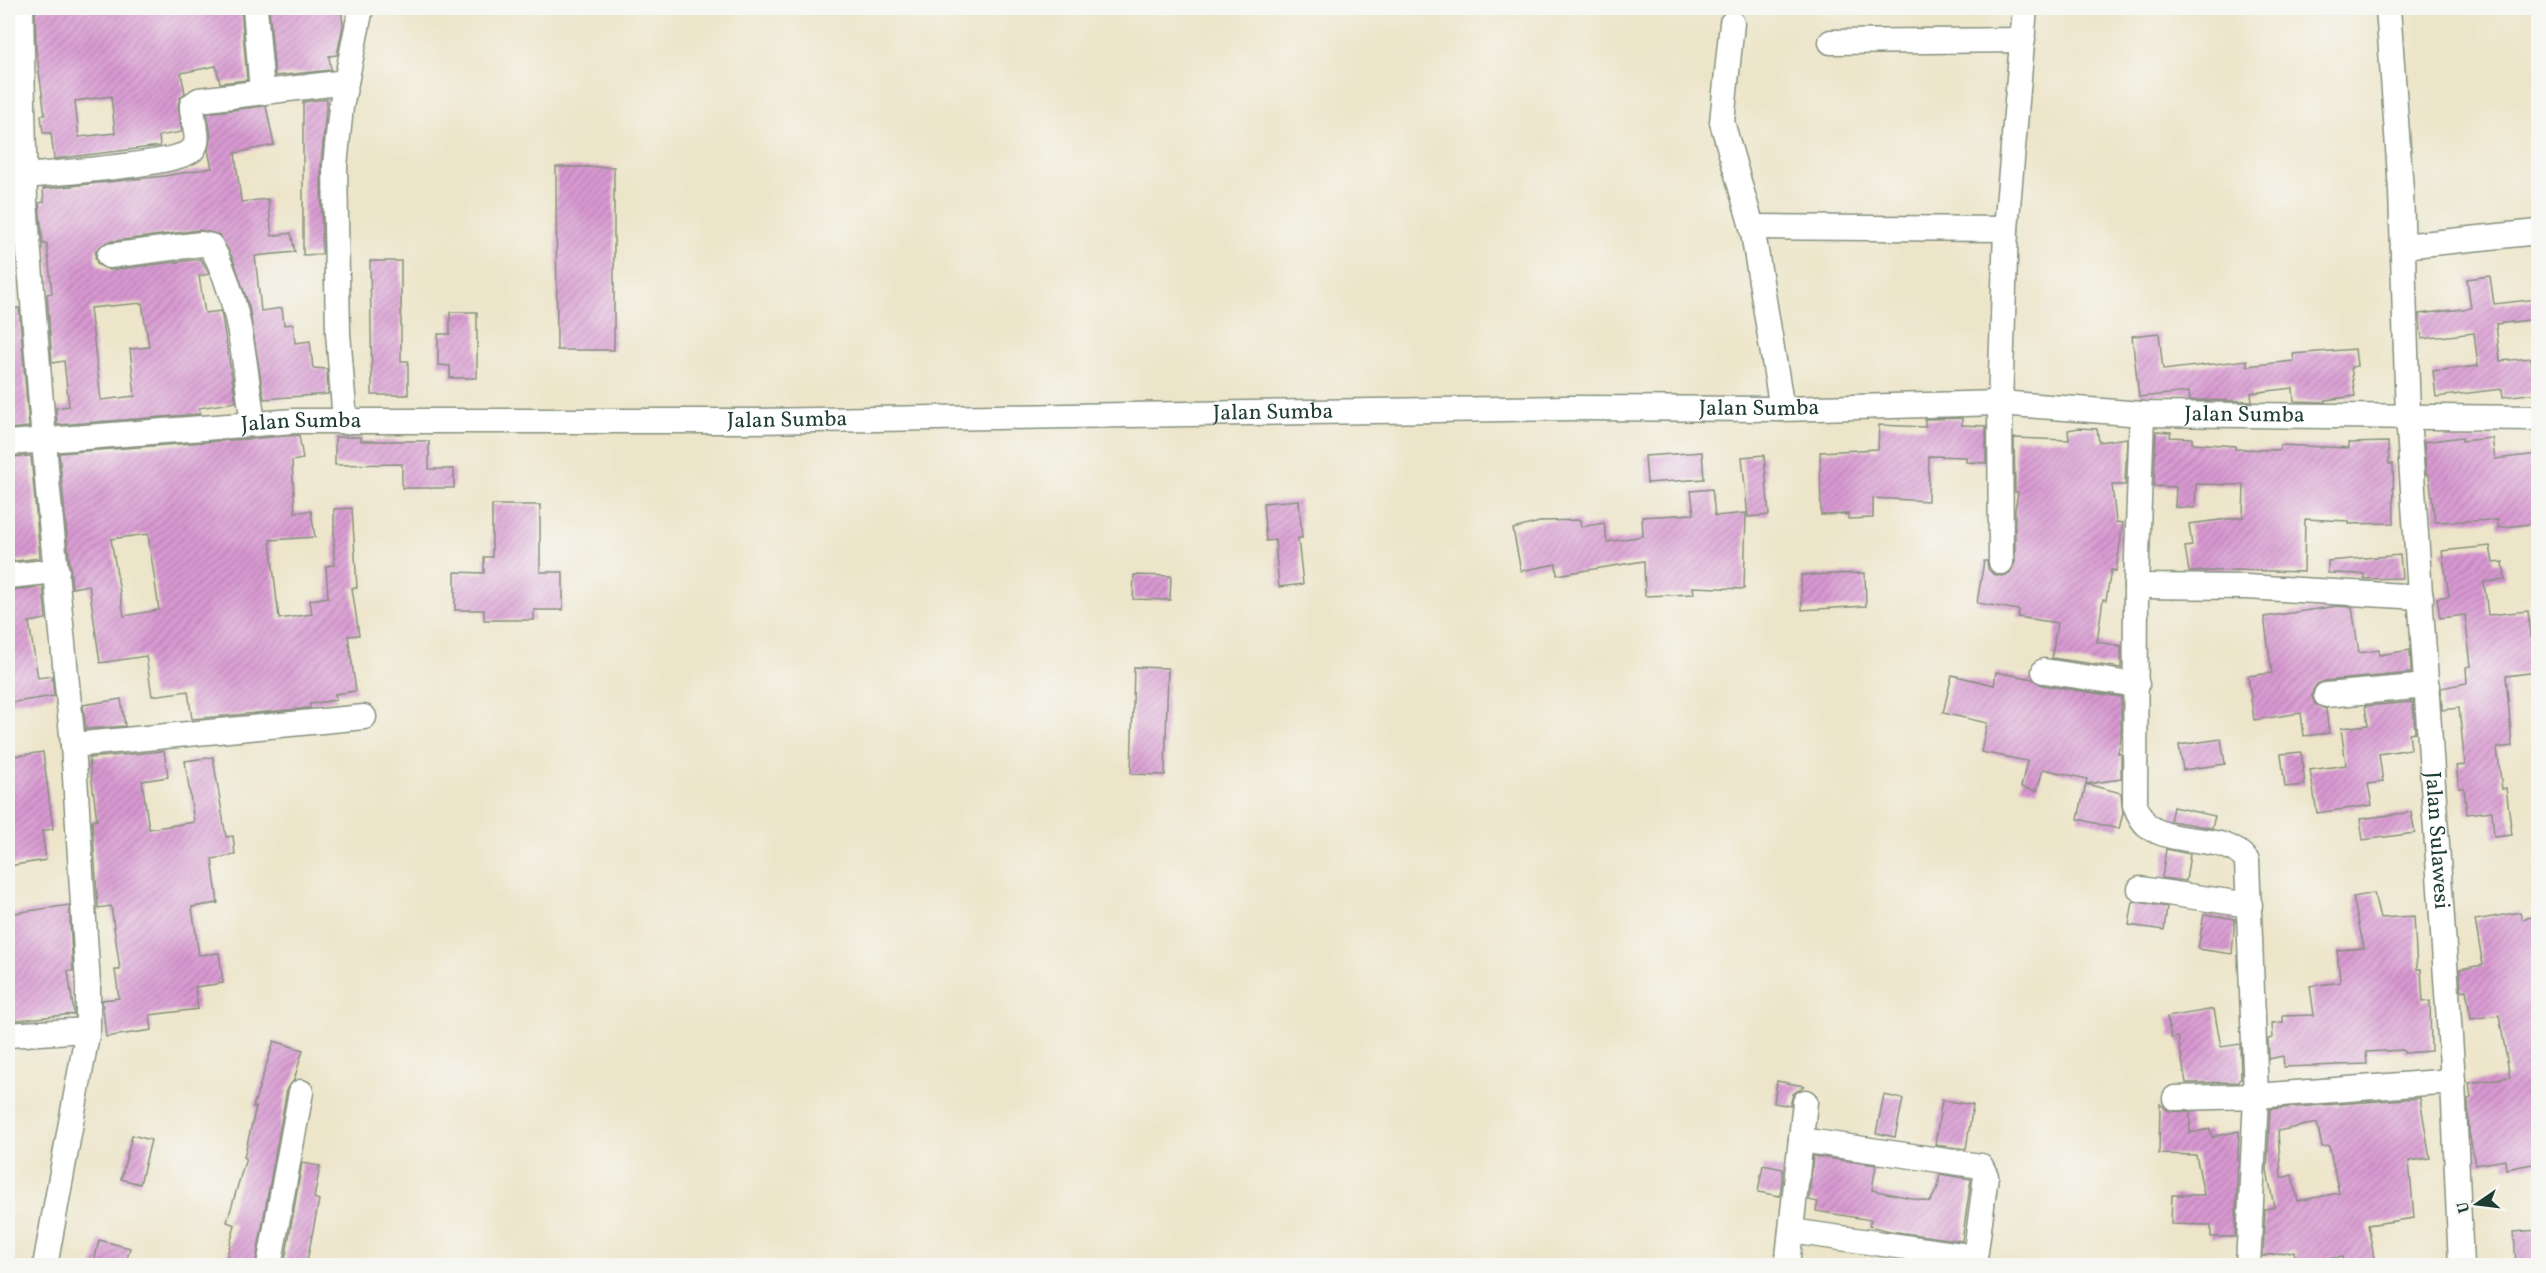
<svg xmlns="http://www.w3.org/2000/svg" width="2546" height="1273" viewBox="0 0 2546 1273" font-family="Vollkorn,serif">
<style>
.building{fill:url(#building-hatch);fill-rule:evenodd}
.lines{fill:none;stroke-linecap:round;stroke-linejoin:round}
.street-casing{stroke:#86917e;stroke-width:27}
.street{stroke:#fff;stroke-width:24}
.labels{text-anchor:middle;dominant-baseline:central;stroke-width:5;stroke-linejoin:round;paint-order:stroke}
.street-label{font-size:22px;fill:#1f3d34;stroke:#f6f6f2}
</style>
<defs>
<pattern id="building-hatch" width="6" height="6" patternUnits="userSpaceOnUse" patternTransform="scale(1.5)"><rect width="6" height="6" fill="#d999d2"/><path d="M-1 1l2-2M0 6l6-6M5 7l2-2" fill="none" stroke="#af7eab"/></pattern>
</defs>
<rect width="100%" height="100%" fill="#f6f6f2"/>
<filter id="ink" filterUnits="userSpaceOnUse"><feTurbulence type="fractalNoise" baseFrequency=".0167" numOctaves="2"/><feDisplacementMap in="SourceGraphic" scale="12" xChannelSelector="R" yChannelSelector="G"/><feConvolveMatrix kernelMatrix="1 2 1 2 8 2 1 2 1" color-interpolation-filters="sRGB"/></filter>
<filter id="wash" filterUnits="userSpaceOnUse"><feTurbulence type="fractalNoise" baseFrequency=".008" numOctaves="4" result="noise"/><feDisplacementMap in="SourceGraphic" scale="24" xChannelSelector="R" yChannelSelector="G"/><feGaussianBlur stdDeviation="1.35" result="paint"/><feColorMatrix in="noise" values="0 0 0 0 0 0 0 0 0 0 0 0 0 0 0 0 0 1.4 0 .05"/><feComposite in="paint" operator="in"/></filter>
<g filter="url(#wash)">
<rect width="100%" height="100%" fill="#ede5c9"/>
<g id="blocks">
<g class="building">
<path d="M35,8H148L149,12L175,8H241L247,80L220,83L216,66L181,73L185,93L180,98L178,105L182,132L159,136L160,146L54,159L51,133H43L41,115H45L36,49ZM111,96L115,133L79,137L75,101Z"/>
<polygon points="269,8 341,8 343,25 337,55 329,56 331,70 275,76"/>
<polygon points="327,99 321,166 322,254 303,255 303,102"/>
<path d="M266,106L274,145L235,153L241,202L268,199L272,236L291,233L295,252L255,256L261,311L282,308L284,325L293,324L295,343L310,341L313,368L327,369L328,394L264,399L249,307L234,261L220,235L199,230L107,242L96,250L95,258L98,265L110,270L201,259L209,274L199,276L205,313L221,311L236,402L199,408L200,414L57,425L56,408L69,406L64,361L52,363L47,294L52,293L47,244H43L39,203L44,202L43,189L164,176L212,168L208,150L211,134L207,113ZM142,303L149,347L130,349L135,396L101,400L90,308Z"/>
<polygon points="556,167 614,167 614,350 557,350"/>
<polygon points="8,207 11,207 14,248 8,249"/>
<polygon points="370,261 401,261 401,361 408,361 408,395 372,395"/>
<polygon points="2490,276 2494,304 2538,299 2538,319 2496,324 2500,361 2531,358 2532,368 2538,367 2538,393 2503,397 2502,389 2436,397 2433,371 2478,366 2474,333 2422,339 2419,314 2471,308 2467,279"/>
<polygon points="19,308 29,427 8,429 8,310"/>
<polygon points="450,312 477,312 477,378 450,378 450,366 438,365 438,334 450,334"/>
<polygon points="2159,333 2163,370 2247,360 2247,366 2294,361 2293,354 2355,349 2357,366 2351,367 2355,396 2326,400 2326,402 2294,401 2293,388 2251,393 2252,401 2190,400 2189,392 2139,397 2132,336"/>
<polygon points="1962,418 1962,425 1986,426 1986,463 1966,462 1966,457 1929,456 1928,501 1873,498 1873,518 1848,519 1848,514 1821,515 1820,452 1878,449 1879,425 1925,427 1925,419"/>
<polygon points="2079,428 2097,429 2099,442 2127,438 2125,485 2112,485 2116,522 2123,523 2116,571 2111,570 2106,600 2103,599 2097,642 2121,646 2121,668 2052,658 2057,623 2018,617 2019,610 1977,603 1984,561 1987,561 1988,569 1993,574 2001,576 2009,574 2015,562 2015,510 2018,492 2015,492 2014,438 2069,440 2068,430"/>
<polygon points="2156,431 2171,432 2170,437 2192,438 2192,443 2235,446 2235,449 2280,450 2280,445 2349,448 2348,443 2388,442 2389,464 2393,464 2394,523 2349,524 2349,521 2305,519 2304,572 2236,570 2189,572 2185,547 2192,546 2189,524 2243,517 2244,485 2196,484 2195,508 2175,507 2176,487 2154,486"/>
<path d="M299,435L303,459L292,461L295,512L311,511L315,537L270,540L279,619L312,614L310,600L328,597L326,566L334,565V509L352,508L357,588H352L359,635L348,636L356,691L335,694L336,700L310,704V708L192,719L188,691L152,696L146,656L100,663L89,585L72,588L59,453ZM148,534L159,610L124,616L111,539Z"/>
<polygon points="335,437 361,437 361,441 429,441 429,469 454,469 454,488 402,488 402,464 335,465"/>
<polygon points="2462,437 2462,441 2492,438 2495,459 2538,454 2538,523 2498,528 2498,520 2435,522 2429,474 2426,474 2424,442"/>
<polygon points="1702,452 1704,479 1647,483 1645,456"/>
<polygon points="1764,455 1769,515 1748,517 1742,457"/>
<polygon points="31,456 40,558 8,562 8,457"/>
<polygon points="1712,489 1715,516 1746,513 1744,589 1693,587 1694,594 1645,596 1644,561 1557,575 1556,564 1521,571 1513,529 1543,521 1580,520 1581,527 1604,523 1607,542 1643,536 1642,517 1694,514 1691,491"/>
<polygon points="1299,500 1302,538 1298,538 1303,584 1279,587 1275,540 1266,541 1263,503"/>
<polygon points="492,505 540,505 540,572 563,572 563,610 534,610 534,620 484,620 484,610 455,610 455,572 484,573 484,557 492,557"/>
<polygon points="2490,546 2493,563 2503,562 2505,580 2484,582 2488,615 2528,611 2531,637 2538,637 2538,672 2506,676 2512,746 2497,748 2502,789 2506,788 2512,835 2494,837 2492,811 2467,814 2464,788 2459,788 2456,766 2465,765 2459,708 2442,710 2441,688 2467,683 2466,667 2471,666 2465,615 2440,618 2437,598 2449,596 2442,551"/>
<polygon points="2400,555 2402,578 2364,579 2364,574 2328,573 2328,561"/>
<polygon points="1865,573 1866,606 1802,610 1801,575"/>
<polygon points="1134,575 1171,576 1170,600 1133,599"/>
<polygon points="43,587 46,619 29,622 38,678 52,676 54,696 8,703 8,590"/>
<polygon points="2337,606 2352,607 2359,653 2379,650 2379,655 2410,650 2411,673 2325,681 2317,684 2313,690 2312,697 2315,704 2326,709 2329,733 2304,736 2301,713 2254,720 2248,676 2272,673 2264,617"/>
<polygon points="1134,667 1168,668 1165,775 1131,774"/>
<polygon points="1996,672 2033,679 2042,685 2121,697 2121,738 2118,753 2121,754 2121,779 2086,784 2121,793 2123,813 2119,829 2078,819 2087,779 2043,769 2037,791 2021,787 2027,761 1981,752 1987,723 1943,713 1952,675 1994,685"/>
<polygon points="121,699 125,726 86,729 83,705"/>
<polygon points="2413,702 2415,732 2409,733 2411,749 2379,754 2383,782 2368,784 2372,805 2317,813 2310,770 2346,765 2341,728 2368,725 2365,706"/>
<polygon points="2221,739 2225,764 2183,770 2179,745"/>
<polygon points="164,751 168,777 142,781 149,829 194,822 185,761 213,757 226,837 233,836 235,855 212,859 218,903 192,907 199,955 219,953 223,983 195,987 198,1009 150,1015 152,1030 106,1037 102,1000 119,998 115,970 120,970 111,906 98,908 92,820 97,820 89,758"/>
<polygon points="43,752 53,829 42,831 46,860 8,866 8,836 11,836 8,809 8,757"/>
<polygon points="2301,752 2305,785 2285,787 2281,754"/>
<polygon points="2173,807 2215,816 2212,828 2170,821"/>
<polygon points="2411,812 2415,833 2363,840 2360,819"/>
<polygon points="2166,849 2190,854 2186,881 2162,878"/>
<polygon points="2374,893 2380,918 2414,916 2417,969 2421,969 2423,1002 2430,1001 2431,1051 2404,1053 2403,1050 2366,1052 2367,1064 2284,1067 2283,1056 2269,1059 2268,1039 2273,1038 2272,1023 2283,1022 2283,1016 2314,1015 2310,986 2340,982 2337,950 2364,948 2353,897"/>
<polygon points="2133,901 2167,907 2164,930 2129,925"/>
<polygon points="69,905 73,971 68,971 74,1014 8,1021 8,959 10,958 8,914"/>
<polygon points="2520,912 2522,919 2538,916 2538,1163 2506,1169 2505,1160 2475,1165 2469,1132 2468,1099 2471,1098 2469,1083 2510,1077 2499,1015 2471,1019 2466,990 2461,991 2460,969 2483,965 2475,920"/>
<polygon points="2204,914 2235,919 2232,954 2198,949"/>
<polygon points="2214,1009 2221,1047 2240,1044 2241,1078 2239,1079 2239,1082 2186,1083 2178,1037 2171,1038 2167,1017"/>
<polygon points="274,1041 303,1050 294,1080 287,1089 255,1266 244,1266 226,1260 235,1225 227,1222 246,1158 244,1157 256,1107 253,1107"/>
<polygon points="1777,1081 1804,1086 1793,1094 1790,1106 1774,1103"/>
<polygon points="1884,1095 1903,1099 1895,1137 1876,1133"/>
<path d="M2420,1098L2430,1158L2409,1161L2414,1218L2368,1225L2374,1258L2344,1265L2342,1257L2296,1263L2294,1251L2263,1256L2265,1209L2274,1207L2267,1170L2270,1109ZM2317,1123L2322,1147L2329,1146L2339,1193L2298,1201L2292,1175L2281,1178L2278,1131Z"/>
<polygon points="1942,1100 1973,1105 1966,1149 1935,1145"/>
<polygon points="2160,1104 2169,1111 2190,1112 2190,1133 2210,1129 2212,1137 2239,1131 2235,1237 2211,1237 2211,1225 2171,1224 2172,1195 2204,1195 2196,1155 2159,1154"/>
<polygon points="132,1135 151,1140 140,1184 121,1179"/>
<polygon points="1813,1156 1876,1165 1872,1190 1930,1202 1938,1187 1940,1174 1971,1179 1962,1241 1890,1231 1869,1226 1871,1220 1816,1211 1818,1202 1809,1200"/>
<polygon points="302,1163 320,1166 314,1198 319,1200 306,1266 284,1266"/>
<polygon points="1763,1165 1783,1169 1780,1196 1758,1192"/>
<polygon points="2538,1230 2538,1266 2516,1266 2514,1232"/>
<polygon points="99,1240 130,1248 125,1266 93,1266"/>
</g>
</g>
</g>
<g filter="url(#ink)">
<use href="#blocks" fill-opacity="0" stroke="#86917e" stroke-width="1.5"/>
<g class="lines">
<defs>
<g id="street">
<polyline points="21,8 25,202 48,491 73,745 88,984 88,1029 45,1266"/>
<polyline points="255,8 262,91"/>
<path id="s1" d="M2388,8L2401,190L2408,416L2453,1081L2461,1266"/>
<polyline points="1732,23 1722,122 1752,227 1782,409"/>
<polyline points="1831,42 2023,40"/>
<path d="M25,176C52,173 179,165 193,149C202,139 191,118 192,105L199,100L346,82"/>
<polyline points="1752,227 2006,229"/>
<polyline points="2403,246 2538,232"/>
<path d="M109,256L201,244L211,246C241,299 244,364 253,423"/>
<path d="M2142,414L2136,586L2135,805C2138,812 2141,820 2147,825C2175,848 2225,831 2247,861L2256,1096L2453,1081"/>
<polyline points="345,422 338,333 335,166 341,107 361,8"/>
<path id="s2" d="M8,443L294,421H749L1569,408L1782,409L2000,403L2142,414L2538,418"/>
<polyline points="2001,562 2000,403 2006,229 2025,8"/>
<polyline points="8,576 57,571"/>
<polyline points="2136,586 2246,587 2421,597"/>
<polyline points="2044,671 2137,685"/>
<polyline points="2326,695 2427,686"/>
<polyline points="73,745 364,717"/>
<polyline points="2140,889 2250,905"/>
<polyline points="8,1035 87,1030"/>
<polyline points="2175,1098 2256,1096 2248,1266"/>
<polyline points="1801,1140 1981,1166 1986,1176 1974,1266"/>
<polyline points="1791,1231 1975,1257"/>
<polyline points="269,1266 301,1092"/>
<polyline points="1787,1266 1805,1102"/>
</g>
</defs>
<use href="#street" class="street-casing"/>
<use href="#street" class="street"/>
</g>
</g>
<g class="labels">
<g class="street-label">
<text stroke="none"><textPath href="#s2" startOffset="1752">Jalan Sumba</textPath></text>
<text stroke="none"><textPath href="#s2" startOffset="1266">Jalan Sumba</textPath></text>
<text stroke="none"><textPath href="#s2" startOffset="2238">Jalan Sumba</textPath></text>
<text stroke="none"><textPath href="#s2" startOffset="780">Jalan Sumba</textPath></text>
<text stroke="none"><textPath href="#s2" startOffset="294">Jalan Sumba</textPath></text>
<text stroke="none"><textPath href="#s1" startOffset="834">Jalan Sulawesi</textPath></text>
</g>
</g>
<rect width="2546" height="1273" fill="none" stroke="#f6f6f2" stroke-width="30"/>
<g transform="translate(2477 1204) rotate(256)" stroke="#f6f6f2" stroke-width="4.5" paint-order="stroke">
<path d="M0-4.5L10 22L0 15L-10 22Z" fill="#1f3d34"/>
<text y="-9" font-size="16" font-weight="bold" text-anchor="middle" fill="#1f3d34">U</text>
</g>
</svg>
